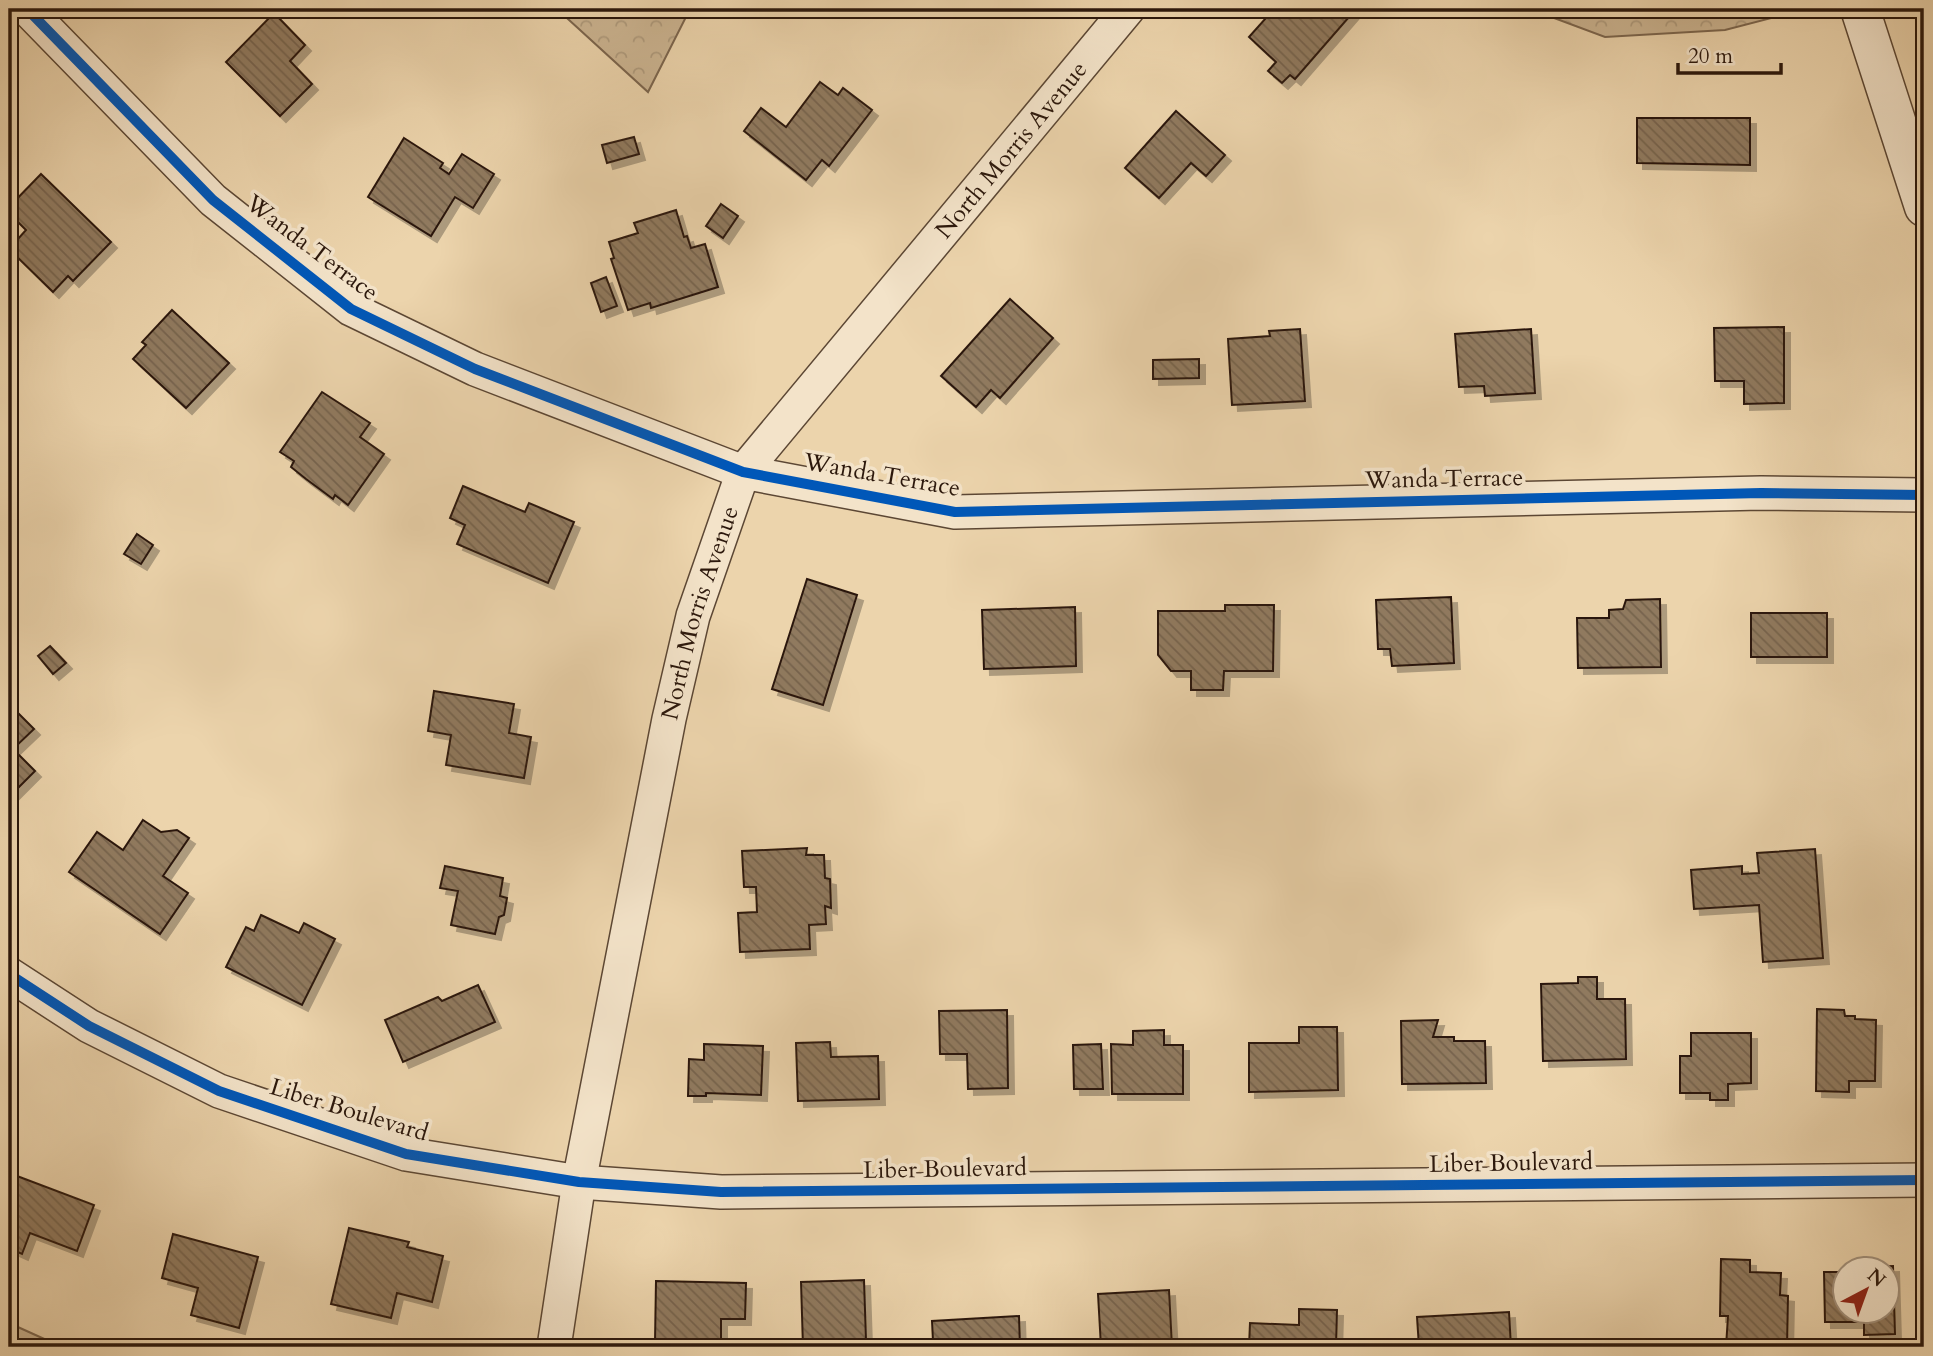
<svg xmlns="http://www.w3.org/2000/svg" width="1933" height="1356" viewBox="0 0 1933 1356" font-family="Cardo,serif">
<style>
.forest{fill:url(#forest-crowns);stroke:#7c664e;stroke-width:2}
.building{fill:url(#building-back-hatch);stroke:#2c180c;stroke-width:2;filter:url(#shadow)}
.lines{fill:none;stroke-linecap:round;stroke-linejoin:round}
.minor-casing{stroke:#5c4734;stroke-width:36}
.tertiary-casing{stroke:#5c4734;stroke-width:41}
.minor{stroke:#f3e3c9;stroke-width:33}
.tertiary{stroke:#f3e3c9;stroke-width:38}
.cycleway-casing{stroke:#f3e3c9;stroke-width:15}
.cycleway{stroke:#0057b8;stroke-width:10}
.labels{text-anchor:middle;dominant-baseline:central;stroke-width:7;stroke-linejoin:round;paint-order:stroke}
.street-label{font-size:24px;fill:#2c180c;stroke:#f3e3c9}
</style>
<defs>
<pattern id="forest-crowns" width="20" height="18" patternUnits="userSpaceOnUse" patternTransform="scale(1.75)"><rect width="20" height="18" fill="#cbb491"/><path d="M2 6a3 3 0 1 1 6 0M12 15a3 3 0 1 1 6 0" fill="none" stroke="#ae9a7c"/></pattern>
<pattern id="building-back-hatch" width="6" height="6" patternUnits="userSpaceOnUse" patternTransform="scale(1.75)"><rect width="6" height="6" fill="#907a5f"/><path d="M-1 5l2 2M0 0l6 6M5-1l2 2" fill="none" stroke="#76634d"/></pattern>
<filter id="shadow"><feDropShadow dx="6" dy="6" stdDeviation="0" flood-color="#0004"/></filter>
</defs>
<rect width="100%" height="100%" fill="#ecd4ac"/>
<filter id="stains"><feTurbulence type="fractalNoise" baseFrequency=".00286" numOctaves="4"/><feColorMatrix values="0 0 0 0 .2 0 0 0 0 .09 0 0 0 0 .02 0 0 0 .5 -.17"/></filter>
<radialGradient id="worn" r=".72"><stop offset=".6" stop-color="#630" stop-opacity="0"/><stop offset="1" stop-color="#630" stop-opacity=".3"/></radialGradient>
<g class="forest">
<polygon points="557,9 690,9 648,92"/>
<polygon points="1530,9 1802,9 1802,10 1725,30 1605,37"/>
<polygon points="9,1323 62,1347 9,1347"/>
</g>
<g class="building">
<polygon points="1274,9 1356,9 1295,79 1290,75 1282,83 1268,71 1276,62 1249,37"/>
<polygon points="274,13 305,45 290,61 312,84 280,116 226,62"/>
<polygon points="820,82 838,95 843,88 872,110 829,166 822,160 806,180 744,131 761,108 786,127"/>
<polygon points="1176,111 1225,155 1206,176 1191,163 1159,198 1125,168"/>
<polygon points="1637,118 1750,118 1750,165 1637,163"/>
<polygon points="634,137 639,154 607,163 602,145"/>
<polygon points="404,138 443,163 440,168 449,174 462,154 494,174 473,208 455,197 431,236 368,197"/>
<polygon points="41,174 111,242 73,281 68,276 53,292 9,249 26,230 9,213 9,207"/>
<polygon points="721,204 738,216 723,238 706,226"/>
<polygon points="676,210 684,237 687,236 691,248 705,244 718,287 651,308 650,303 628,310 611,259 614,258 609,242 638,233 634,223"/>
<polygon points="606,277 617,306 601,312 591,283"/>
<polygon points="1010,299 1053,338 1000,398 991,390 976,407 941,376"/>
<polygon points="172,310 229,363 186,408 133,359 146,345 142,342"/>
<polygon points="1784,327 1784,403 1744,404 1744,381 1715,381 1714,328"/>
<polygon points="1300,329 1305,401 1232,405 1228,339 1270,336 1269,331"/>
<polygon points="1531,329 1535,393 1485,396 1484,386 1459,387 1455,334"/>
<polygon points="1199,359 1199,378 1153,379 1153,360"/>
<polygon points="322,392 370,423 360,437 384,454 348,505 335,495 333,499 306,479 291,467 294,461 280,452"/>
<polygon points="463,486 525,512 529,503 574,522 548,583 457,544 465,525 450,518"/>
<polygon points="137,534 153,545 141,564 124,554"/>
<polygon points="807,579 857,595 823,705 772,689"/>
<polygon points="1451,597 1454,663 1392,666 1390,649 1378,649 1376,600"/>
<polygon points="1660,599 1661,667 1578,668 1577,618 1609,618 1609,610 1623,609 1626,600"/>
<polygon points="1225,605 1274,605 1273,671 1224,671 1223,690 1191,690 1191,671 1171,671 1158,655 1158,611 1225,611"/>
<polygon points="1075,607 1076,666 984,669 982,610"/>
<rect x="1751" y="613" width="76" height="44"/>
<polygon points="50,646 66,663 53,674 38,656"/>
<polygon points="434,691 514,704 509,733 531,737 524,778 446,765 451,735 428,731"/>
<polygon points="9,704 34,729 13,749 35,771 9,797"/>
<polygon points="143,820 161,832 177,830 189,838 163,876 188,893 160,934 69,872 97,832 123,850"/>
<polygon points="807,848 806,855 824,855 825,878 830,879 831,908 825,906 826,924 809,925 810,949 740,952 738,913 757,912 756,887 744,887 742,851"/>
<polygon points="1815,849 1823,958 1763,962 1759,905 1694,909 1691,870 1742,866 1742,874 1759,873 1757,853"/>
<polygon points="445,866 503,878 500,896 507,898 504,915 499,917 495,934 451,925 458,891 440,888"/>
<polygon points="261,915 299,933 304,923 335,939 302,1005 226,967 246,927 254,931"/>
<polygon points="1578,977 1597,977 1597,999 1625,999 1626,1059 1543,1061 1541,984 1578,983"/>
<polygon points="478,985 495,1022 403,1062 385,1020 438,997 442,1001"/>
<polygon points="1817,1009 1844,1010 1845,1016 1855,1016 1855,1019 1876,1020 1875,1081 1849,1081 1849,1092 1816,1091"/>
<polygon points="1007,1010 1008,1088 968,1089 967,1054 940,1054 939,1011"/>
<polygon points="1438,1020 1433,1037 1454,1037 1454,1041 1485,1041 1486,1083 1402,1084 1401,1021"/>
<polygon points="1299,1027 1337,1027 1338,1090 1249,1092 1249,1043 1299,1043"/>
<polygon points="1164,1030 1164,1045 1183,1045 1183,1094 1112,1094 1111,1044 1133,1045 1133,1031"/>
<polygon points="1691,1033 1751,1033 1751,1083 1728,1084 1728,1100 1710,1100 1710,1093 1680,1093 1680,1056 1691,1056"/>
<polygon points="830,1042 831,1057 878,1056 879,1099 798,1101 796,1043"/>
<polygon points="704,1044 763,1046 761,1095 706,1093 706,1096 688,1096 689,1059 704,1060"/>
<polygon points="1101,1044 1103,1089 1074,1089 1073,1045"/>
<polygon points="17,1176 94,1205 77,1251 30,1233 22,1254 9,1248 9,1199"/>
<polygon points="349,1228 409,1242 407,1247 443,1256 432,1302 397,1293 391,1318 331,1304"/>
<polygon points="173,1234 258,1257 239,1328 191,1315 198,1288 162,1278"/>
<polygon points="1721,1259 1750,1260 1750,1272 1781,1273 1780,1295 1788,1296 1787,1347 1726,1347 1728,1316 1720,1316"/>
<polygon points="1893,1266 1895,1334 1864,1335 1864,1322 1825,1322 1824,1272 1846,1272 1846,1310 1888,1310 1888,1268 1863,1268 1863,1267"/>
<polygon points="864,1280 866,1340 841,1341 841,1347 803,1347 801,1282"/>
<polygon points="656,1281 746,1283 745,1319 721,1319 721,1344 655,1342"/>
<polygon points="1169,1290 1172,1347 1101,1347 1098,1294"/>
<polygon points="1299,1309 1337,1310 1336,1347 1249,1347 1250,1323 1299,1325"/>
<polygon points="1509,1312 1511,1347 1419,1347 1417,1317"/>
<polygon points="1019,1316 1020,1347 914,1347 914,1342 933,1341 932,1321"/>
</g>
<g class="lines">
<defs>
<g id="minor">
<polyline points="27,9 213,200 351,309 475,369 743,472 955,512 1761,493 1924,495"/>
<polyline points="9,974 89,1026 219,1091 406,1154 579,1182 721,1192 1924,1180"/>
<path id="s1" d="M554,1347L579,1182L669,719L693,616L743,472L1128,9"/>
</g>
<polyline id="tertiary" points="1860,9 1924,207"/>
</defs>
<use href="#minor" class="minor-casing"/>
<use href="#tertiary" class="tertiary-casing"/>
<use href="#minor" class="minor"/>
<use href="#tertiary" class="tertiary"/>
<defs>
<g id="cycleway">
<polyline points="27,9 213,200 351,309 475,369 743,472 955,512 1761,493 1924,495"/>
<polyline points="9,974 89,1026 219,1091 406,1154 579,1182 721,1192 1924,1180"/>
</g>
</defs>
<use href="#cycleway" class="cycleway-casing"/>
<use href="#cycleway" class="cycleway"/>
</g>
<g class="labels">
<g class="street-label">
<text stroke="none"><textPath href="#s1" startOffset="1316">North Morris Avenue</textPath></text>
<text transform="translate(312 248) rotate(37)">Wanda Terrace</text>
<text transform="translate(882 475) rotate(10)">Wanda Terrace</text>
<text transform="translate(1444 479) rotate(-1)">Wanda Terrace</text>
<text stroke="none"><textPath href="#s1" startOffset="749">North Morris Avenue</textPath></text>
<text transform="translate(349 1110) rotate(17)">Liber Boulevard</text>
<text transform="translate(1511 1163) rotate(-1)">Liber Boulevard</text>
<text transform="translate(945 1169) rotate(-1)">Liber Boulevard</text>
</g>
</g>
<rect width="1933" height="1356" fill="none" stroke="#ecd4ac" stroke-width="35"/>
<rect x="10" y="10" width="1912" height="1335" fill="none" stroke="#2c180c" stroke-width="3.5"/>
<rect x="18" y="18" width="1898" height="1321" fill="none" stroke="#2c180c" stroke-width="2"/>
<g transform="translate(1866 1290) rotate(41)"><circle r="33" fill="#f3e3c9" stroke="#a3927d" stroke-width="2"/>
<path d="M0-5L12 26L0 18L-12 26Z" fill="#8f2418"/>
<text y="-10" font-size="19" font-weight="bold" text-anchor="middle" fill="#2c180c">N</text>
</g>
<path d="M1678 63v10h103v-10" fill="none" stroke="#2c180c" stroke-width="3.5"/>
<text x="1688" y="63" font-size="21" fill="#2c180c" stroke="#f3e3c9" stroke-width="5" paint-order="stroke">20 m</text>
<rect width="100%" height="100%" filter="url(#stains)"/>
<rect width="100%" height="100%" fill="url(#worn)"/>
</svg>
